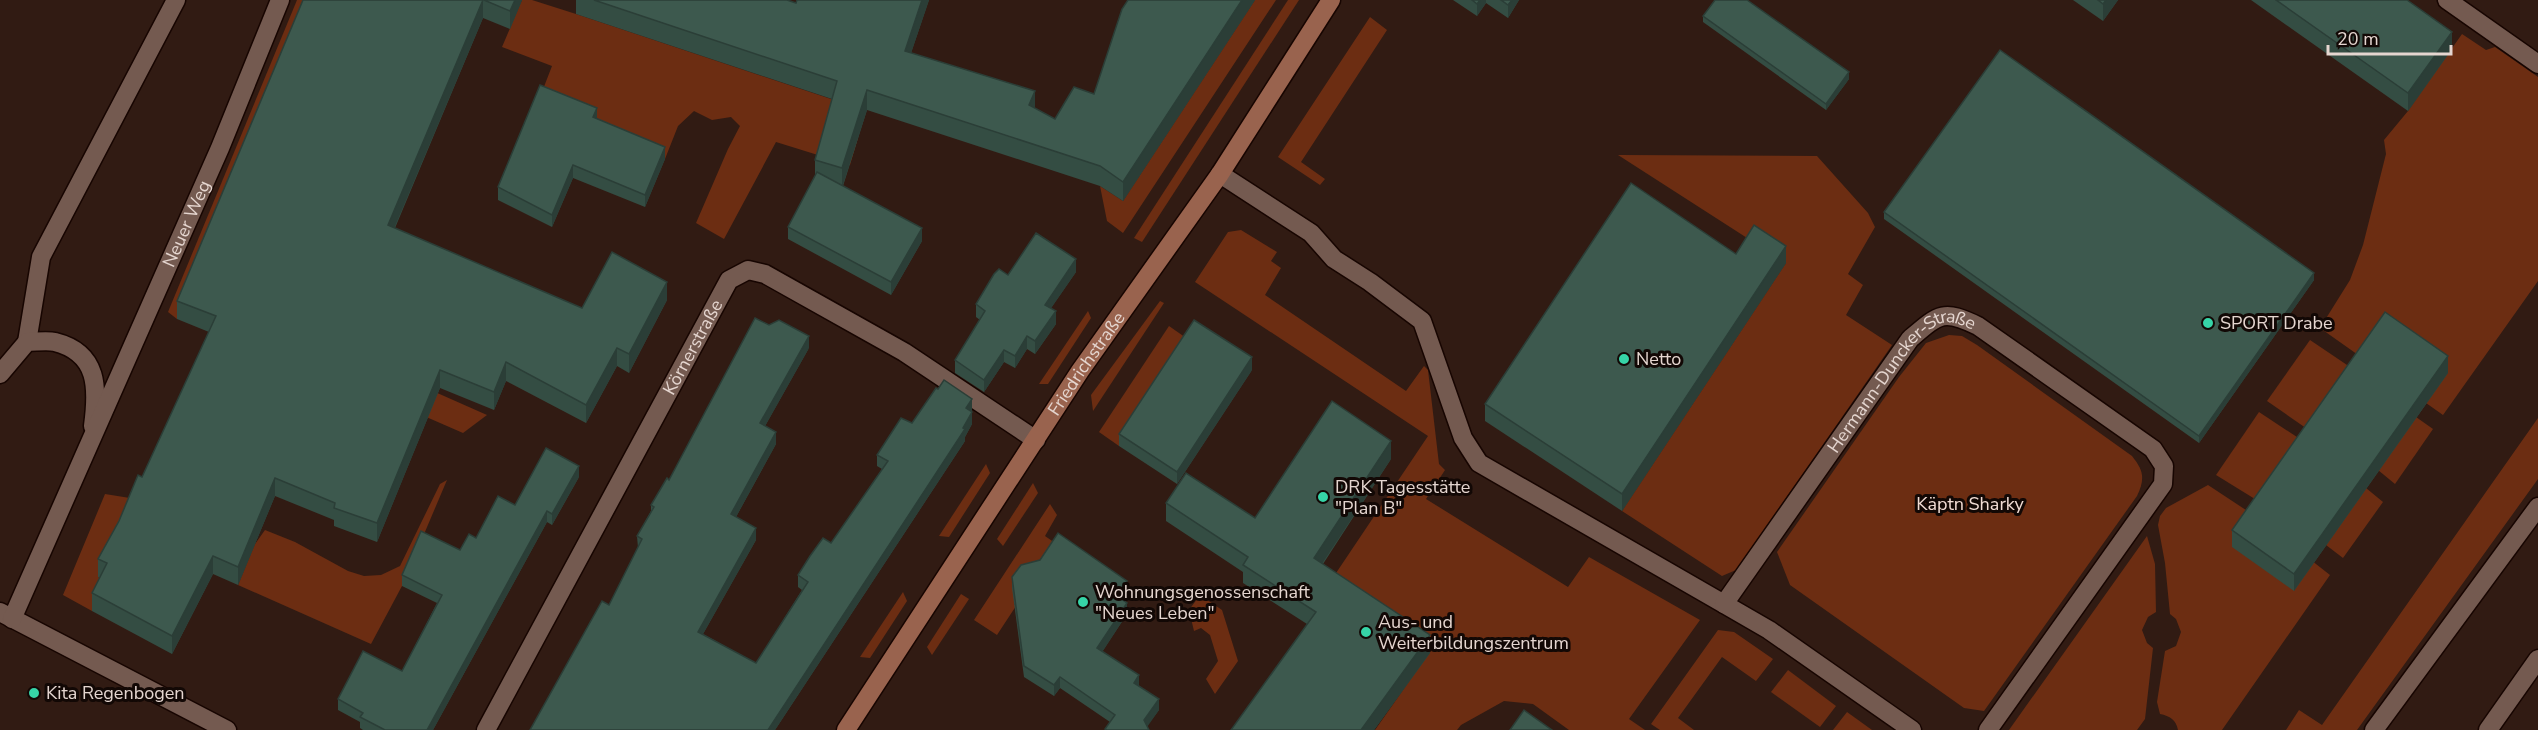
<svg xmlns="http://www.w3.org/2000/svg" width="2538" height="730" viewBox="0 0 2538 730" font-family="'Nunito Sans',sans-serif">
<style>
.green{fill:#6c2d12}
.lines{fill:none;stroke-linecap:round;stroke-linejoin:round}
.lane-casing{stroke:#170501;stroke-width:21}
.street-casing{stroke:#170501;stroke-width:21}
.secondary-casing{stroke:#170501;stroke-width:21}
.lane{stroke:#745a50;stroke-width:18}
.street{stroke:#745a50;stroke-width:18}
.secondary{stroke:#99634e;stroke-width:18}
.wall{fill:#344d43}
.shaded-wall{fill:#2b3e37}
.building{fill:#3d594e;stroke:#2b3e37;stroke-width:1.5}
.poi-dot{fill:#36d4a7;stroke:#120805;stroke-width:2}
.labels{text-anchor:middle;dominant-baseline:central;stroke-width:6;stroke-linejoin:round;paint-order:stroke}
.street-label{font-size:18px;fill:#e5d6d0;stroke:#120805}
.poi-label{font-size:18px;fill:#e5d6d0;stroke:#120805;text-anchor:start}
.park-label{font-size:18px;fill:#f2ddd5;stroke:#120805}
</style>
<rect width="100%" height="100%" fill="#311b13"/>
<g class="green">
<polygon points="297,0 311,0 177,319 168,312"/>
<polygon points="522,0 532,0 576,14 837,101 858,138 850,165 776,142 724,239 696,223 728,149 740,126 731,117 712,120 694,111 678,126 665,159 540,97 552,66 502,47"/>
<polygon points="1255,0 1276,0 1123,233 1107,221 1100,186 1123,201"/>
<polygon points="1288,0 1299,0 1142,242 1134,238"/>
<polygon points="1370,17 1387,30 1301,162 1325,179 1320,185 1278,157"/>
<polygon points="2462,34 2486,50 2495,47 2538,77 2538,281 2443,415 2320,328 2350,280 2363,245 2386,154 2384,140 2408,111"/>
<polygon points="1618,155 1817,156 1868,213 1875,227 1848,274 1863,285 1846,315 1892,345 1736,570 1722,576 1622,511 1786,263"/>
<polygon points="1241,230 1277,252 1271,261 1281,268 1265,295 1406,391 1424,366 1428,370 1439,464 1445,470 1426,499 1568,587 1589,557 1700,620 1629,719 1645,730 1569,730 1533,704 1504,701 1461,725 1457,730 1375,730 1429,653 1328,585 1428,436 1195,282 1228,232"/>
<polygon points="1160,301 1164,303 1093,411 1091,395"/>
<polygon points="1088,311 1091,318 1048,384 1039,384"/>
<polygon points="1169,326 1189,340 1119,446 1099,432"/>
<path d="M1949,335L1962,336L1977,345L2132,456C2144,471 2145,479 2137,496L1984,711L1964,708L1790,585L1777,552L1899,377L1926,343Z"/>
<polygon points="2310,340 2356,371 2313,433 2267,401"/>
<polygon points="435,392 487,415 463,433 424,416"/>
<polygon points="2259,412 2306,443 2263,504 2216,475"/>
<polygon points="2416,417 2433,429 2395,484 2378,470"/>
<polygon points="2538,418 2538,479 2357,730 2286,730 2299,710 2322,725"/>
<polygon points="986,464 990,473 949,537 939,536"/>
<polygon points="447,480 402,586 371,644 238,585 255,544 265,530 295,542 348,571 364,576 381,575 400,566 440,484"/>
<polygon points="1033,483 1038,493 1003,546 997,539"/>
<path d="M2208,485L2255,516L2330,575L2222,730H2178C2176,720 2170,716 2160,714L2157,702L2165,651L2176,646L2181,632L2176,619L2170,614L2165,563L2158,525L2160,516L2166,508Z"/>
<polygon points="2366,488 2383,502 2343,558 2326,545"/>
<polygon points="105,494 136,499 98,577 107,581 92,611 63,595"/>
<polygon points="1050,504 1057,515 1045,536 1058,545 1014,604 1016,606 997,635 974,620"/>
<polygon points="2147,536 2155,564 2156,612 2148,617 2142,630 2147,643 2153,648 2145,719 2137,730 2009,730"/>
<polygon points="903,592 907,601 870,658 860,657"/>
<polygon points="961,594 969,599 932,655 927,647"/>
<polygon points="1200,595 1222,610 1238,661 1215,694 1206,679 1218,661 1210,635 1201,628 1194,631 1189,610"/>
<polygon points="1718,630 1734,632 1773,659 1756,681 1722,657 1678,718 1694,730 1660,730 1651,724"/>
<polygon points="1788,670 1836,706 1820,727 1771,692"/>
<polygon points="1847,712 1872,730 1833,730"/>
</g>
<g class="lines">
<defs>
<g id="lane">
<polyline points="1220,174 1311,233 1334,259 1370,282 1422,321 1463,438 1479,463 1724,604"/>
<polyline points="27,342 41,257 176,0"/>
<polyline points="2374,730 2538,507"/>
</g>
<g id="street">
<polyline points="2447,0 2538,64"/>
<path d="M0,374L27,342C36,342 47,340 55,342C99,353 98,389 93,426"/>
<polyline points="0,612 227,730"/>
<path id="s1" d="M12,619L220,148L280,0"/>
<path id="s2" d="M486,730L729,280L748,270L765,274L904,352L1036,440"/>
<path id="s3" d="M1912,730L1769,630L1724,604L1910,339C1939,314 1943,309 1978,326L2153,449L2164,466L2163,484L1988,730"/>
<polyline points="2488,730 2538,659"/>
</g>
<g id="secondary">
<path id="s4" d="M846,730L1080,371L1220,174L1331,0"/>
</g>
</defs>
<use href="#lane" class="lane-casing"/>
<use href="#street" class="street-casing"/>
<use href="#secondary" class="secondary-casing"/>
<use href="#lane" class="lane"/>
<use href="#street" class="street"/>
<use href="#secondary" class="secondary"/>
</g>
<g class="wall">
<polygon points="303,0 522,0 510,29 483,18 395,228 582,308 667,300 629,373 617,366 586,423 506,381 494,410 440,388 377,542 334,526 334,520 275,496 238,585 213,574 172,654 92,611 92,593 100,578 98,577 98,559 142,477 209,332 177,319 177,301"/>
<polygon points="576,0 787,0 796,3 797,0 929,0 911,53 1035,109 1055,119 1094,94 1128,0 1255,0 1123,201 1100,186 867,110 843,186 922,241 891,295 788,239 788,227 815,177 815,160 832,99 576,14"/>
<polygon points="1453,0 1519,0 1508,18 1486,3 1477,16"/>
<polygon points="2073,0 2118,0 2103,21"/>
<polygon points="2251,0 2407,0 2452,49 2408,111"/>
<polygon points="1703,16 1849,79 1826,110 1703,22"/>
<polygon points="597,119 665,159 645,207 573,178 552,227 498,200 498,187"/>
<polygon points="1884,212 2314,280 2199,443 1884,219"/>
<polygon points="1736,254 1786,263 1622,511 1485,421 1485,404"/>
<polygon points="1076,272 1051,308 1056,324 1035,354 1027,349 1015,368 1004,362 984,392 955,373 955,360 980,320 976,317 976,304 1008,275"/>
<polygon points="809,348 765,426 776,444 736,517 756,540 703,634 756,663 802,590 798,587 798,575 831,543 882,469 877,466 877,455 912,423 972,411 972,424 965,437 965,441 775,730 530,730 609,605 638,548 637,536 651,511 651,505 669,480"/>
<polygon points="1252,370 1177,484 1119,446 1119,434"/>
<polygon points="2448,373 2294,591 2232,547 2232,530"/>
<polygon points="1391,459 1323,564 1430,653 1374,730 1231,730 1307,624 1243,583 1243,572 1166,521 1166,503 1255,518"/>
<polygon points="579,477 552,525 547,522 433,730 363,730 360,728 360,722 338,710 338,699 402,671 437,603 402,586 402,575 460,550 476,538 515,505"/>
<polygon points="1012,577 1127,592 1122,599 1127,614 1102,652 1139,686 1159,710 1147,726 1149,730 1105,730 1110,722 1060,688 1054,696 1024,677 1012,588"/>
</g>
<g class="shaded-wall">
<polygon points="483,0 483,18 388,243 388,225"/>
<polygon points="515,0 522,0 510,29 510,11"/>
<polygon points="922,0 929,0 905,71 905,51"/>
<polygon points="1242,0 1255,0 1123,201 1123,182"/>
<polygon points="1480,0 1486,0 1486,3 1477,16 1477,4"/>
<polygon points="1512,0 1519,0 1508,18 1508,5"/>
<polygon points="2106,0 2118,0 2103,21 2103,4"/>
<polygon points="2452,32 2452,49 2408,111 2408,93"/>
<polygon points="1849,72 1849,79 1826,110 1826,104"/>
<polygon points="867,90 867,110 842,188 842,168"/>
<polygon points="1035,91 1035,111 1029,105"/>
<polygon points="597,108 597,120 593,117"/>
<polygon points="665,147 665,159 645,207 645,195"/>
<polygon points="573,165 573,178 552,227 552,215"/>
<polygon points="922,228 922,241 891,295 891,282"/>
<polygon points="1786,246 1786,263 1622,511 1622,494"/>
<polygon points="1076,259 1076,272 1045,317 1045,305"/>
<polygon points="2314,273 2314,280 2199,443 2199,436"/>
<polygon points="667,282 667,300 629,373 629,354"/>
<polygon points="1056,311 1056,324 1035,354 1035,341"/>
<polygon points="809,336 809,348 760,435 760,423"/>
<polygon points="1027,336 1027,349 1015,368 1015,356"/>
<polygon points="617,348 617,366 586,423 586,405"/>
<polygon points="1004,350 1004,362 984,392 984,380"/>
<polygon points="2448,356 2448,373 2294,591 2294,574"/>
<polygon points="1252,357 1252,370 1177,484 1177,472"/>
<polygon points="506,362 506,381 494,410 494,392"/>
<polygon points="440,370 440,388 377,542 377,523"/>
<polygon points="972,399 972,411 966,419 966,408"/>
<polygon points="972,412 972,424 965,437 965,441 775,730 768,730"/>
<polygon points="776,432 776,444 731,526 731,514"/>
<polygon points="1391,441 1391,459 1314,576 1314,558"/>
<polygon points="579,466 579,477 552,525 552,514"/>
<polygon points="275,478 275,496 238,585 238,567"/>
<polygon points="547,511 547,522 433,730 427,730"/>
<polygon points="756,528 756,540 698,643 698,632"/>
<polygon points="213,556 213,574 172,654 172,636"/>
<polygon points="1127,581 1127,592 1117,607 1117,596"/>
<polygon points="1127,603 1127,614 1097,660 1097,648"/>
<polygon points="1430,635 1430,653 1374,730 1361,730"/>
<polygon points="1139,675 1139,687 1134,683"/>
<polygon points="1060,677 1060,688 1054,696 1054,685"/>
<polygon points="1159,699 1159,710 1145,730 1144,720"/>
</g>
<g class="building">
<polygon points="303,0 483,0 388,225 582,308 612,252 667,282 629,354 617,348 586,405 506,362 494,392 440,370 377,523 334,508 335,503 275,478 238,567 213,556 172,636 92,593 107,563 98,559 119,521 138,475 142,477 216,316 177,301"/>
<polygon points="484,0 515,0 510,11"/>
<polygon points="594,0 787,0 796,3 797,0 922,0 905,51 1035,91 1029,105 1055,119 1074,87 1094,94 1122,9 1128,0 1242,0 1123,182 1100,166 867,90 842,168 815,160 837,81"/>
<polygon points="1472,0 1480,0 1477,4"/>
<polygon points="1501,0 1512,0 1508,5"/>
<polygon points="1715,0 1747,0 1849,72 1826,104 1703,16"/>
<polygon points="2098,0 2106,0 2103,4"/>
<polygon points="2276,0 2407,0 2452,32 2408,93"/>
<polygon points="2000,50 2314,273 2199,436 1884,212"/>
<polygon points="540,85 597,108 593,117 665,147 645,195 573,165 552,215 498,187"/>
<polygon points="817,172 922,228 891,282 788,227"/>
<polygon points="1631,183 1736,254 1754,225 1786,246 1622,494 1485,404"/>
<polygon points="1036,233 1076,259 1045,305 1056,311 1035,341 1027,336 1015,356 1004,350 984,380 955,360 985,311 976,304 994,274 999,269 1008,275"/>
<polygon points="2385,312 2448,356 2294,574 2232,530"/>
<polygon points="755,318 769,325 779,320 809,336 760,423 776,432 731,514 756,528 698,632 756,663 808,582 798,575 810,556 823,538 831,543 888,461 877,455 901,418 912,423 936,388 938,389 944,380 972,399 966,408 972,412 963,428 965,429 768,730 530,730 602,601 609,605 642,539 637,536 654,507 651,505 667,478 669,480"/>
<polygon points="1194,320 1252,357 1177,472 1119,434"/>
<polygon points="1332,401 1391,441 1314,558 1430,635 1361,730 1231,730 1316,612 1243,565 1248,557 1166,503 1186,473 1255,518"/>
<polygon points="546,448 579,466 552,514 547,511 427,730 385,730 360,717 363,713 338,699 363,651 402,671 442,595 402,575 421,531 460,550 469,534 476,538 498,496 515,505"/>
<polygon points="1058,533 1127,581 1117,596 1127,603 1097,648 1139,675 1134,683 1159,699 1144,720 1149,730 1107,730 1105,729 1115,715 1060,677 1054,685 1024,666 1012,577 1021,565 1040,560"/>
<polygon points="1524,710 1552,730 1510,730"/>
</g>
<g class="poi-dot">
<circle cx="2208" cy="323" r="6"/>
<circle cx="1624" cy="359" r="6"/>
<circle cx="1323" cy="497" r="6"/>
<circle cx="1083" cy="602" r="6"/>
<circle cx="1366" cy="632" r="6"/>
<circle cx="34" cy="693" r="6"/>
</g>
<g class="labels">
<g class="street-label">
<text stroke="none"><textPath href="#s1" startOffset="432">Neuer Weg</textPath></text>
<text stroke="none"><textPath href="#s2" startOffset="435">Körnerstraße</textPath></text>
<text stroke="none"><textPath href="#s4" startOffset="438">Friedrichstraße</textPath></text>
<text stroke="none"><textPath href="#s3" startOffset="519">Hermann-Duncker-Straße</textPath></text>
</g>
<g class="poi-label">
<text x="2220" y="323">SPORT Drabe</text>
<text x="1636" y="359">Netto</text>
<text x="1335" y="487">DRK Tagesstätte<tspan x="1335" dy="21">"Plan B"</tspan></text>
<text x="1095" y="592">Wohnungsgenossenschaft<tspan x="1095" dy="21">"Neues Leben"</tspan></text>
<text x="1378" y="622">Aus- und<tspan x="1378" dy="21">Weiterbildungszentrum</tspan></text>
<text x="46" y="693">Kita Regenbogen</text>
</g>
<g class="park-label">
<text x="1970" y="504">Käptn Sharky</text>
</g>
</g>
<path d="M2328 45v9h123v-9" fill="none" stroke="#e5d6d0" stroke-width="3"/>
<text x="2337" y="45" font-size="18" fill="#e5d6d0" stroke="#120805" stroke-width="4.5" paint-order="stroke">20 m</text>
</svg>
